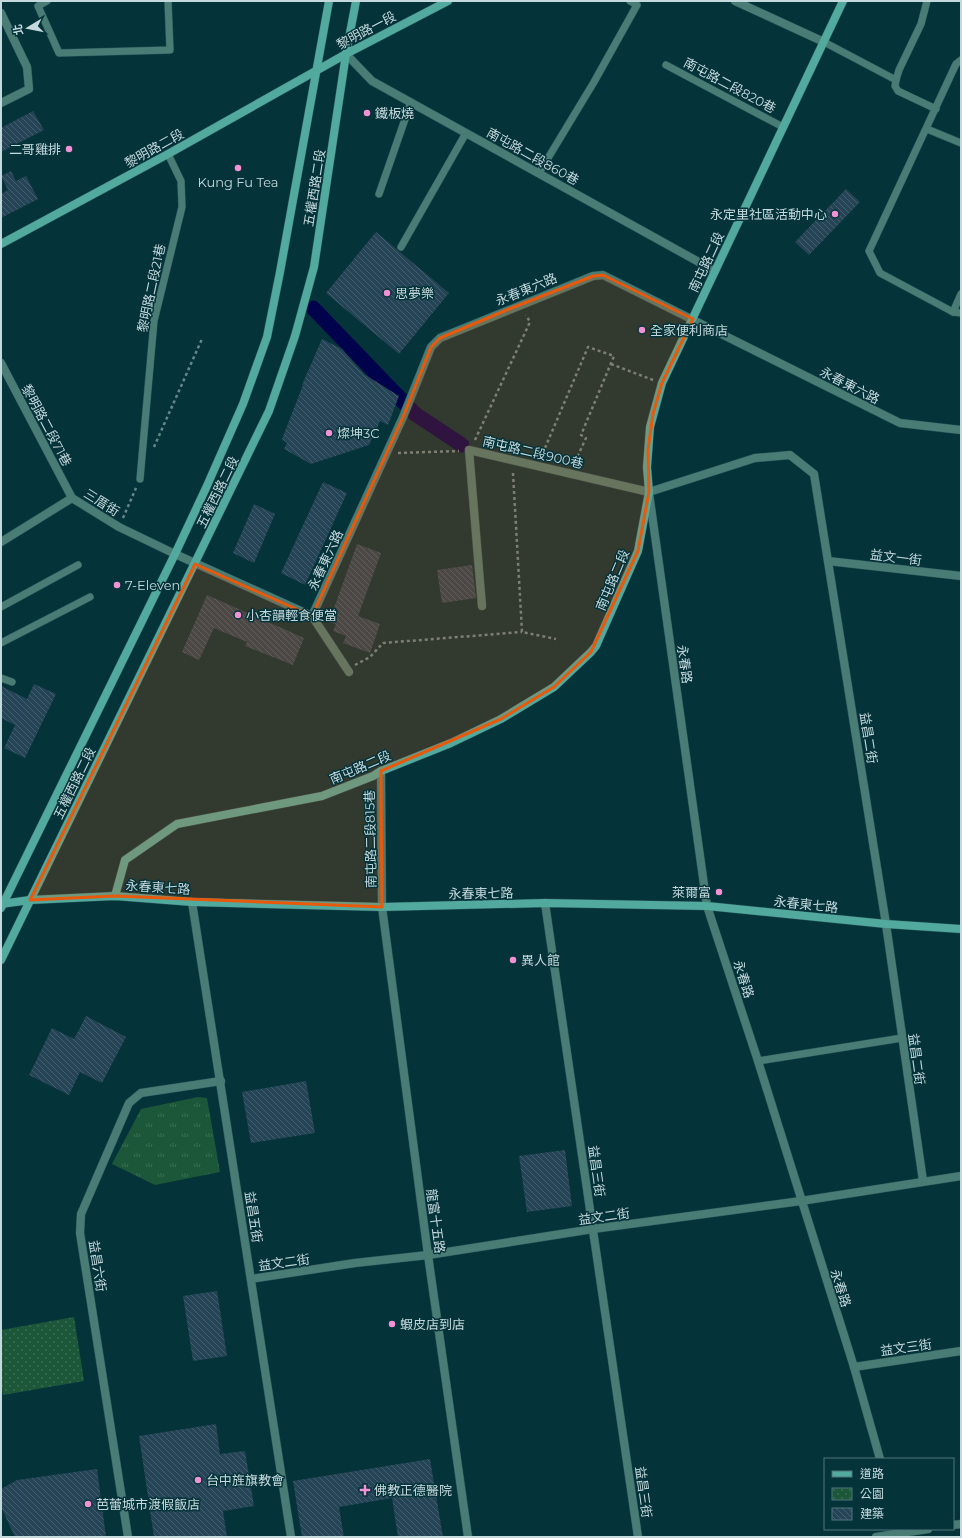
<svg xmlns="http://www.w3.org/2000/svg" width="962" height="1538" viewBox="0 0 962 1538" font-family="Montserrat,'Noto Sans TC',sans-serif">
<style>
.grass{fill:url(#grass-tufts)}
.park{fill:url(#park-dots)}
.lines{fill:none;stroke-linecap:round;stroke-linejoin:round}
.canal{stroke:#00034b;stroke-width:15}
.building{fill:url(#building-back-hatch)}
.lane-casing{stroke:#275157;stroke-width:8}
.street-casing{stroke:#275157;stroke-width:9}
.secondary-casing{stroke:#275157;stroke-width:9}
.path{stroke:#65878c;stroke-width:2.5;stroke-dasharray:3 3;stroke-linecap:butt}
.lane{stroke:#497c74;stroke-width:7}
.street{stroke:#497c74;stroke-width:8}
.secondary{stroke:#52a99d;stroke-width:8}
.marked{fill:#e8590c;fill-opacity:0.2;stroke:#e8590c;stroke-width:3;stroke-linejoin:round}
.poi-dot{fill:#f391d5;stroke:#05333a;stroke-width:1.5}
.labels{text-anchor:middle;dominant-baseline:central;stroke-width:3;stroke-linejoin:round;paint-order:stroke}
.street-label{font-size:13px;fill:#c4d9dd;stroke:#05333a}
.poi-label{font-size:13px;fill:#c4d9dd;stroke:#05333a;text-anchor:start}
</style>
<defs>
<pattern id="grass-tufts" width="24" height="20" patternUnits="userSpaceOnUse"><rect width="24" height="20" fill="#1b5738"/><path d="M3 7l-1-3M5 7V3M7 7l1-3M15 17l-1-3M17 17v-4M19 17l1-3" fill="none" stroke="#3a6f54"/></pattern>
<pattern id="park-dots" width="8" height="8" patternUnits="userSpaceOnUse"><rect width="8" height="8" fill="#1b5738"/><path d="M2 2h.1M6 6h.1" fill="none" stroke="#3a6f54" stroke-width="1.8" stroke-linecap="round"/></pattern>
<pattern id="building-back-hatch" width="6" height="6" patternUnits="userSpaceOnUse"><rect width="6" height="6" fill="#254456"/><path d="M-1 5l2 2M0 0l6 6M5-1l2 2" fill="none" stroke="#435e6e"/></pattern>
</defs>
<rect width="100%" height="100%" fill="#05333a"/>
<polygon class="grass" points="198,1097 207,1098 220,1172 155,1185 112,1164 141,1109"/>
<polygon class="park" points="74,1317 84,1381 3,1395 1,1384 1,1330"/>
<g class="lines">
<polyline class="canal" points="313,308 415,414 462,445"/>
</g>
<g class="building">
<polygon points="33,111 44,130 1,152 1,128"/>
<polygon points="11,171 16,181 26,176 38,199 1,218 1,194 8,190 1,176"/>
<polygon points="846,189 860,202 809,255 795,242"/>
<polygon points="376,232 449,293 399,354 326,293"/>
<polygon points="322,339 342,349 364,374 399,396 388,425 380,421 369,445 311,464 284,449 287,443 282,439 303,385 302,385"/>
<polygon points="323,482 347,493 305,585 281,573"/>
<polygon points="254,504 275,514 254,563 233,553"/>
<polygon points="357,544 381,553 358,616 380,624 370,653 343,643 346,636 333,631 336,624 329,622"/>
<polygon points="472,565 476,598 442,603 437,570"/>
<polygon points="207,595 304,638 293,665 245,646 247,642 214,628 199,660 182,652"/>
<polygon points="34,684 56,694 25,758 4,748 15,725 1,718 1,686 27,699"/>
<polygon points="86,1016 126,1037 102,1083 80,1072 69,1095 29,1075 52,1028 74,1039"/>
<polygon points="306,1081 315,1133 251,1143 242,1092"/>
<polygon points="565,1150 572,1206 527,1212 519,1156"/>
<polygon points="217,1291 227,1356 193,1361 183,1296"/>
<polygon points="216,1424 220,1454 245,1451 254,1506 223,1511 227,1537 154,1537 139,1436"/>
<polygon points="430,1459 443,1537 398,1537 392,1498 339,1507 344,1537 302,1537 293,1481"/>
<polygon points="97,1469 106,1537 15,1537 1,1507 1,1489 17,1480"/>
</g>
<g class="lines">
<defs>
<g id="lane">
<polyline points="47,1 38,6 59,53 170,50 168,1"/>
<polyline points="927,1 921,24 899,70 896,80 895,86 898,91 936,109"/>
<polyline points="824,42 896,80"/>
<polyline points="961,60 956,64 869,251 880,273 953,312 961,313"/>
<polyline points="666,65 783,127"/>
<polyline points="927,129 961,143"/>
<polyline points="539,173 594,82 637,5 630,1"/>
<polyline points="379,194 411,102"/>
<polyline points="401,247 466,133"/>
<polyline points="953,312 961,294"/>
<polyline points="140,479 154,321 182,207 181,181 168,154"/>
<polyline points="1,607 78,565"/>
<polyline points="1,643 90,597"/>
<polyline points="1,678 12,682"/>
<polyline points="758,1061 902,1038"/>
</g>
<g id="street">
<polyline points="735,1 824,42"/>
<polyline points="1,13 27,67 29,89 1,103"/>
<polyline points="346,54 372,81 715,271"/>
<polyline points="1,363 72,498"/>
<polyline points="649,492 755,458 790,455 814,474 886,924 923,1181"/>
<polyline points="649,493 707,906 758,1061 854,1367 880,1459"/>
<polyline points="72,498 119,527 175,554 312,616"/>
<polyline points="1,542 72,498"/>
<polyline points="828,561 961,576"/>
<polyline points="482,606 469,450 649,492"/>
<polyline points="312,616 403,417 431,347 440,338 593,276 603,275 900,423 961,430"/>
<polyline points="312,616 349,672"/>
<polyline points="381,771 382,907 428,1255 468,1537"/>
<polyline points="192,902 291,1537"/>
<polyline points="545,903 638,1537"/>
<polyline points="251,1279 355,1263 428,1255 593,1229 801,1201 961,1176"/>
<polyline points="854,1367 961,1351"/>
<polyline points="953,1525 961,1524"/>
<polyline points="128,1537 80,1233 81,1214 129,1103 141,1093 221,1081"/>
<polyline points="876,1537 928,1529"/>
</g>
<g id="secondary">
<polyline points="1,244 168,154 346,54 448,1"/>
<polyline points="115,896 125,860 177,824 322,796 373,776 381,771 451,743 501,719 554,687 591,652 596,646 638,551 649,492 647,467 650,427 662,383 843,1"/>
<polyline points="1,904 30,900 115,896 192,902 382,907 545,903 707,906 886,924 961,929"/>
<polyline points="1,908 175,554 206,488 243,404 267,337 280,272 329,1"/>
<polyline points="1,960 269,411 295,336 314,267 346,54 356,1"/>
</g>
</defs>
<use href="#lane" class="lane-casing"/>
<use href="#street" class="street-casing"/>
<use href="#secondary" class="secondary-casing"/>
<g class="path">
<polyline points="611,364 653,380"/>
<polyline points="475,440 530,322 526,315"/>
<polyline points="154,447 202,339"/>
<polyline points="545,448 588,347 614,356 581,435 586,438 575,462"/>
<polyline points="398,453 459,451"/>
<polyline points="513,473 522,632 556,639"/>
<polyline points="123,518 136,488"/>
<polyline points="355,665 370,657 383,643 522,632"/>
</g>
<use href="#lane" class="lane"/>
<use href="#street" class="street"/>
<use href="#secondary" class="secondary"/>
</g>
<path class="marked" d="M603,275L693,319L662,383L653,414L648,450L649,492L638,551L591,652L554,687L501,719L381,771L382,907L115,896L30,900L195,564L312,616L403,417L431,347L440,338L509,309L593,276Z"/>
<g class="poi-dot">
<circle cx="367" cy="113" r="4"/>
<circle cx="69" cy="149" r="4"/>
<circle cx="238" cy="168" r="4"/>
<circle cx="835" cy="214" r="4"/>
<circle cx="387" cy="293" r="4"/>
<circle cx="642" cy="330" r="4"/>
<circle cx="329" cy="433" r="4"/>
<circle cx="117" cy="585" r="4"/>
<circle cx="238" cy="615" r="4"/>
<circle cx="719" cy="892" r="4"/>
<circle cx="513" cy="960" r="4"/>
<circle cx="392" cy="1324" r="4"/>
<circle cx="198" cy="1480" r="4"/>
<path d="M363 1484h4v4h4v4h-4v4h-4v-4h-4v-4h4z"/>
<circle cx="88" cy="1504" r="4"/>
</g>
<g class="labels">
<g class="street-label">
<text transform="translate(366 30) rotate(-28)">黎明路一段</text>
<text transform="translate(730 85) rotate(28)">南屯路二段820巷</text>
<text transform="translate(154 148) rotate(-29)">黎明路二段</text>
<text transform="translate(533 156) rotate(29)">南屯路二段860巷</text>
<text transform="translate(314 188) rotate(-81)">五權西路二段</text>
<text transform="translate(706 262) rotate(-65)">南屯路二段</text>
<text transform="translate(151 288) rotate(-78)">黎明路二段21巷</text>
<text transform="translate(526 289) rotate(-22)">永春東六路</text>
<text transform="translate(850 385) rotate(27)">永春東六路</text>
<text transform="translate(47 425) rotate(62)">黎明路二段71巷</text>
<text transform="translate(533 452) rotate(13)">南屯路二段900巷</text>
<text transform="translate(217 492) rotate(-64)">五權西路二段</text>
<text transform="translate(102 502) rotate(32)">三厝街</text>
<text transform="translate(896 557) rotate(7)">益文一街</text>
<text transform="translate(325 560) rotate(-65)">永春東六路</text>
<text transform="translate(612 580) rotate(-67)">南屯路二段</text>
<text transform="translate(685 664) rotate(82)">永春路</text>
<text transform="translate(869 738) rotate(81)">益昌二街</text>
<text transform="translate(360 767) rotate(-23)">南屯路二段</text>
<text transform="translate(74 783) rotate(-64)">五權西路二段</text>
<text transform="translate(370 839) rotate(-91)">南屯路二段815巷</text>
<text transform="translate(158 887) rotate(4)">永春東七路</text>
<text transform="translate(481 893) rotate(-1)">永春東七路</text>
<text transform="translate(806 904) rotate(6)">永春東七路</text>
<text transform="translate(744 979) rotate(72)">永春路</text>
<text transform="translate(917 1059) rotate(82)">益昌二街</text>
<text transform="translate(597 1171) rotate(82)">益昌三街</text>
<text transform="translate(604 1216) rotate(-8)">益文二街</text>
<text transform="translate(254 1217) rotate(81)">益昌五街</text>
<text transform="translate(436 1221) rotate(82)">龍富十五路</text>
<text transform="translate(284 1262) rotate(-8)">益文二街</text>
<text transform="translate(98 1266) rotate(81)">益昌六街</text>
<text transform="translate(841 1288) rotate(72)">永春路</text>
<text transform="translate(906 1347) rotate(-8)">益文三街</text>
<text transform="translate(644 1492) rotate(82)">益昌三街</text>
</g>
<g class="poi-label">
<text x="375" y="113">鐵板燒</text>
<text x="61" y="149" text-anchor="end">二哥雞排</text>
<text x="238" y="182" text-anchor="middle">Kung Fu Tea</text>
<text x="827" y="214" text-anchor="end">永定里社區活動中心</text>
<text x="395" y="293">思夢樂</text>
<text x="650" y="330">全家便利商店</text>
<text x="337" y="433">燦坤3C</text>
<text x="125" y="585">7-Eleven</text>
<text x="246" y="615">小杏韻輕食便當</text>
<text x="711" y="892" text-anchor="end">萊爾富</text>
<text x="521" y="960">異人館</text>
<text x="400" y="1324">蝦皮店到店</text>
<text x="206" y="1480">台中旌旗教會</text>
<text x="374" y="1490">佛教正德醫院</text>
<text x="96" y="1504">芭蕾城市渡假飯店</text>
</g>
</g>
<rect width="962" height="1538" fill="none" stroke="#c4d9dd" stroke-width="4"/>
<rect x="824" y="1458" width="130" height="72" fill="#05333a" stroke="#51757b"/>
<rect x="832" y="1471" width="20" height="6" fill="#52a99d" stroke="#51757b"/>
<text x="860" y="1478" font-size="12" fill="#c4d9dd">道路</text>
<rect x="832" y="1488" width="20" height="12" fill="url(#park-dots)" stroke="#51757b"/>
<text x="860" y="1498" font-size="12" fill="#c4d9dd">公園</text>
<rect x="832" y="1508" width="20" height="12" fill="url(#building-back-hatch)" stroke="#51757b"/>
<text x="860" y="1518" font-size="12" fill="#c4d9dd">建築</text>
<g transform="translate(28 28) rotate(260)" stroke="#05333a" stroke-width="3" paint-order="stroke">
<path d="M0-3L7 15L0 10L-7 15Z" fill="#c4d9dd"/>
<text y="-6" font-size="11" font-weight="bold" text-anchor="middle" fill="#c4d9dd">北</text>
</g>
</svg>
